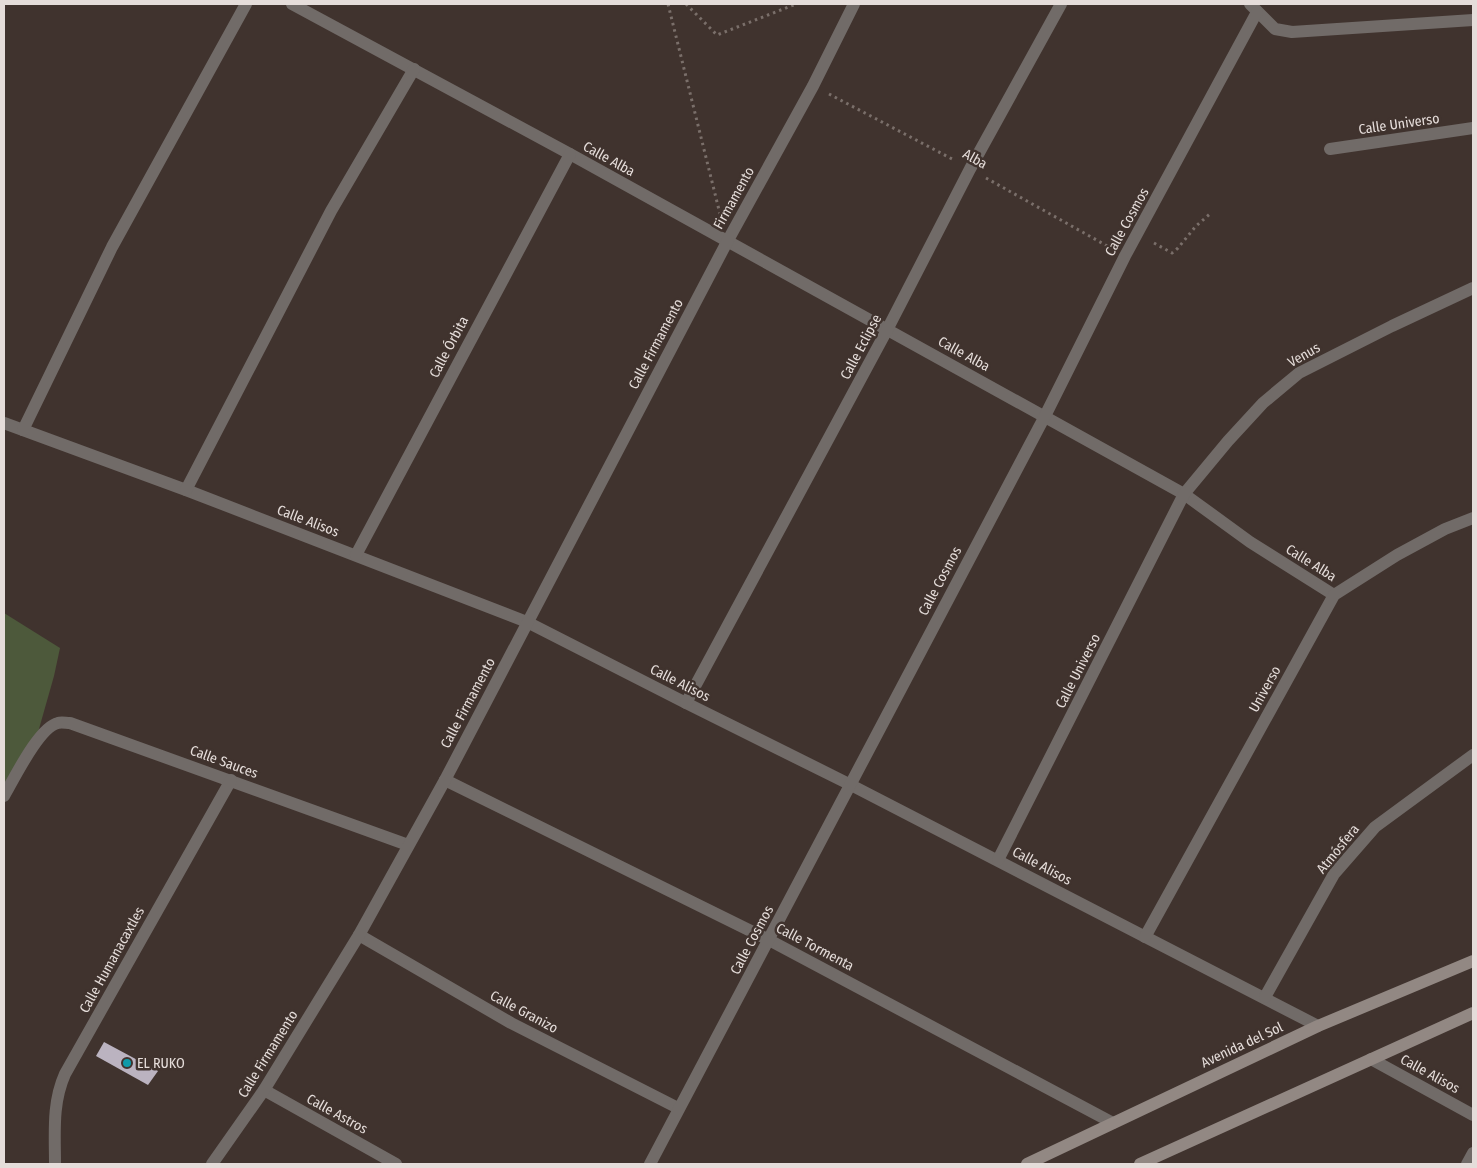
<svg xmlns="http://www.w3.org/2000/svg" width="1477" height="1168" viewBox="0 0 1477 1168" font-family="'Fira Sans Condensed',sans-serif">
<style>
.green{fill:#4d593b}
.building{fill:#bbb3c0}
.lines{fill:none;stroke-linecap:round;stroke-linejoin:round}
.path{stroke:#7a6f6a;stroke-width:3;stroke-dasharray:2.5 4;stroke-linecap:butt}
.street{stroke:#716b68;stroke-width:12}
.secondary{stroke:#928883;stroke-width:12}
.culture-dot{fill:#0f9aa8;stroke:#40332e;stroke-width:2}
.labels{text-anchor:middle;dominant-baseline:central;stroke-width:5;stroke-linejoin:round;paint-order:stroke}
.street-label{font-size:14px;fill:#e5ddda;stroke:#40332e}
.poi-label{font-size:14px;fill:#e5ddda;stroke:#40332e;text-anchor:start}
</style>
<rect width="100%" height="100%" fill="#40332e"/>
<polygon class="green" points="4,613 60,648 54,676 35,743 4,796"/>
<polygon class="building" points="104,1042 158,1071 148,1085 96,1056"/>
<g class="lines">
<g class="path">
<polyline points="668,4 720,214"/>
<polyline points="686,4 717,35 796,4"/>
<polyline points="829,94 954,160"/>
<polyline points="986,178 1109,247"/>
<polyline points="1154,243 1172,253 1178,248 1196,226 1211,213"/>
</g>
<g class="street">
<polyline points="292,4 570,154 1184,494 1250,542 1334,595"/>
<polyline points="1250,4 1275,29 1292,32 1473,20"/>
<polyline points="1330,149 1473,128"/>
<polyline points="4,423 186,490 527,622 686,703 849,784 1318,1026"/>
<polyline points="23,430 112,247 246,4"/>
<polyline points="186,490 331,211 414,69"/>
<polyline points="356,555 570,154"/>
<polyline points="686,703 887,330 970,169 1061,4"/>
<polyline points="445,780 769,940 1113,1123"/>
<path d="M4,796C14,779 39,727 58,723C61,722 66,723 70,723L408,845"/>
<polyline points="998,860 1184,494 1228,441 1263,403 1299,373 1392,326 1473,288"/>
<polyline points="359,935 511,1023 678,1108"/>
<polyline points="1145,937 1334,595 1397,555 1445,529 1473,518"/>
<polyline points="1265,997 1334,874 1375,827 1473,755"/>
<polyline points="1371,1059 1473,1115"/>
<polyline points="264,1090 396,1164"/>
<path d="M55,1164C55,1133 52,1103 65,1074L231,780"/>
<polyline points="212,1164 264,1090 359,935 445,780 727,242 813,86 854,4"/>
<polyline points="650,1164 1045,416 1125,256 1257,12"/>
<polyline points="1467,1164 1473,1153"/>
</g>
<g class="secondary">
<polyline points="1027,1164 1318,1026 1473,961"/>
<polyline points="1140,1164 1473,1013"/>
</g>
</g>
<circle class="culture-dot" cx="127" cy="1063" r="5"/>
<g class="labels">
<g class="street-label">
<text transform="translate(1399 124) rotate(-8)">Calle Universo</text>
<text transform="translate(609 159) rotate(29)">Calle Alba</text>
<text transform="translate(975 159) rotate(29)">Alba</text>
<text transform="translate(734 198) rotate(-61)">Firmamento</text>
<text transform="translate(1127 222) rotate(-61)">Calle Cosmos</text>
<text transform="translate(656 344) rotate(-62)">Calle Firmamento</text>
<text transform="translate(449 347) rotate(-62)">Calle Órbita</text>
<text transform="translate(861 347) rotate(-62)">Calle Eclipse</text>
<text transform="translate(964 354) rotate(29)">Calle Alba</text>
<text transform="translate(1304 355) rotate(-30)">Venus</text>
<text transform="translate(308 521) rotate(21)">Calle Alisos</text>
<text transform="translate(1311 563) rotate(32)">Calle Alba</text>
<text transform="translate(940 581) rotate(-62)">Calle Cosmos</text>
<text transform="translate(1078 671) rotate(-63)">Calle Universo</text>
<text transform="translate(680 683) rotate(27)">Calle Alisos</text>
<text transform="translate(1265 689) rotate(-61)">Universo</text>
<text transform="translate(468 703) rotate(-62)">Calle Firmamento</text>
<text transform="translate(224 762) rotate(20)">Calle Sauces</text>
<text transform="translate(1338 849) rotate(-51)">Atmósfera</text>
<text transform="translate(1042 866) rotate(28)">Calle Alisos</text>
<text transform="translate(752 940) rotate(-62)">Calle Cosmos</text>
<text transform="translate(815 947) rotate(28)">Calle Tormenta</text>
<text transform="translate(112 960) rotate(-61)">Calle Humanacaxtles</text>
<text transform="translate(524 1012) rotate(28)">Calle Granizo</text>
<text transform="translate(1242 1045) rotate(-25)">Avenida del Sol</text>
<text transform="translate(268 1054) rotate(-58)">Calle Firmamento</text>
<text transform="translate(1430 1074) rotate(29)">Calle Alisos</text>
<text transform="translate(337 1114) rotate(29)">Calle Astros</text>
</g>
<g class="poi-label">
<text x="137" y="1063">EL RUKO</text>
</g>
</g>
<rect width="1477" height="1168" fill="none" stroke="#e5ddda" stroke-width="10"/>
</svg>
